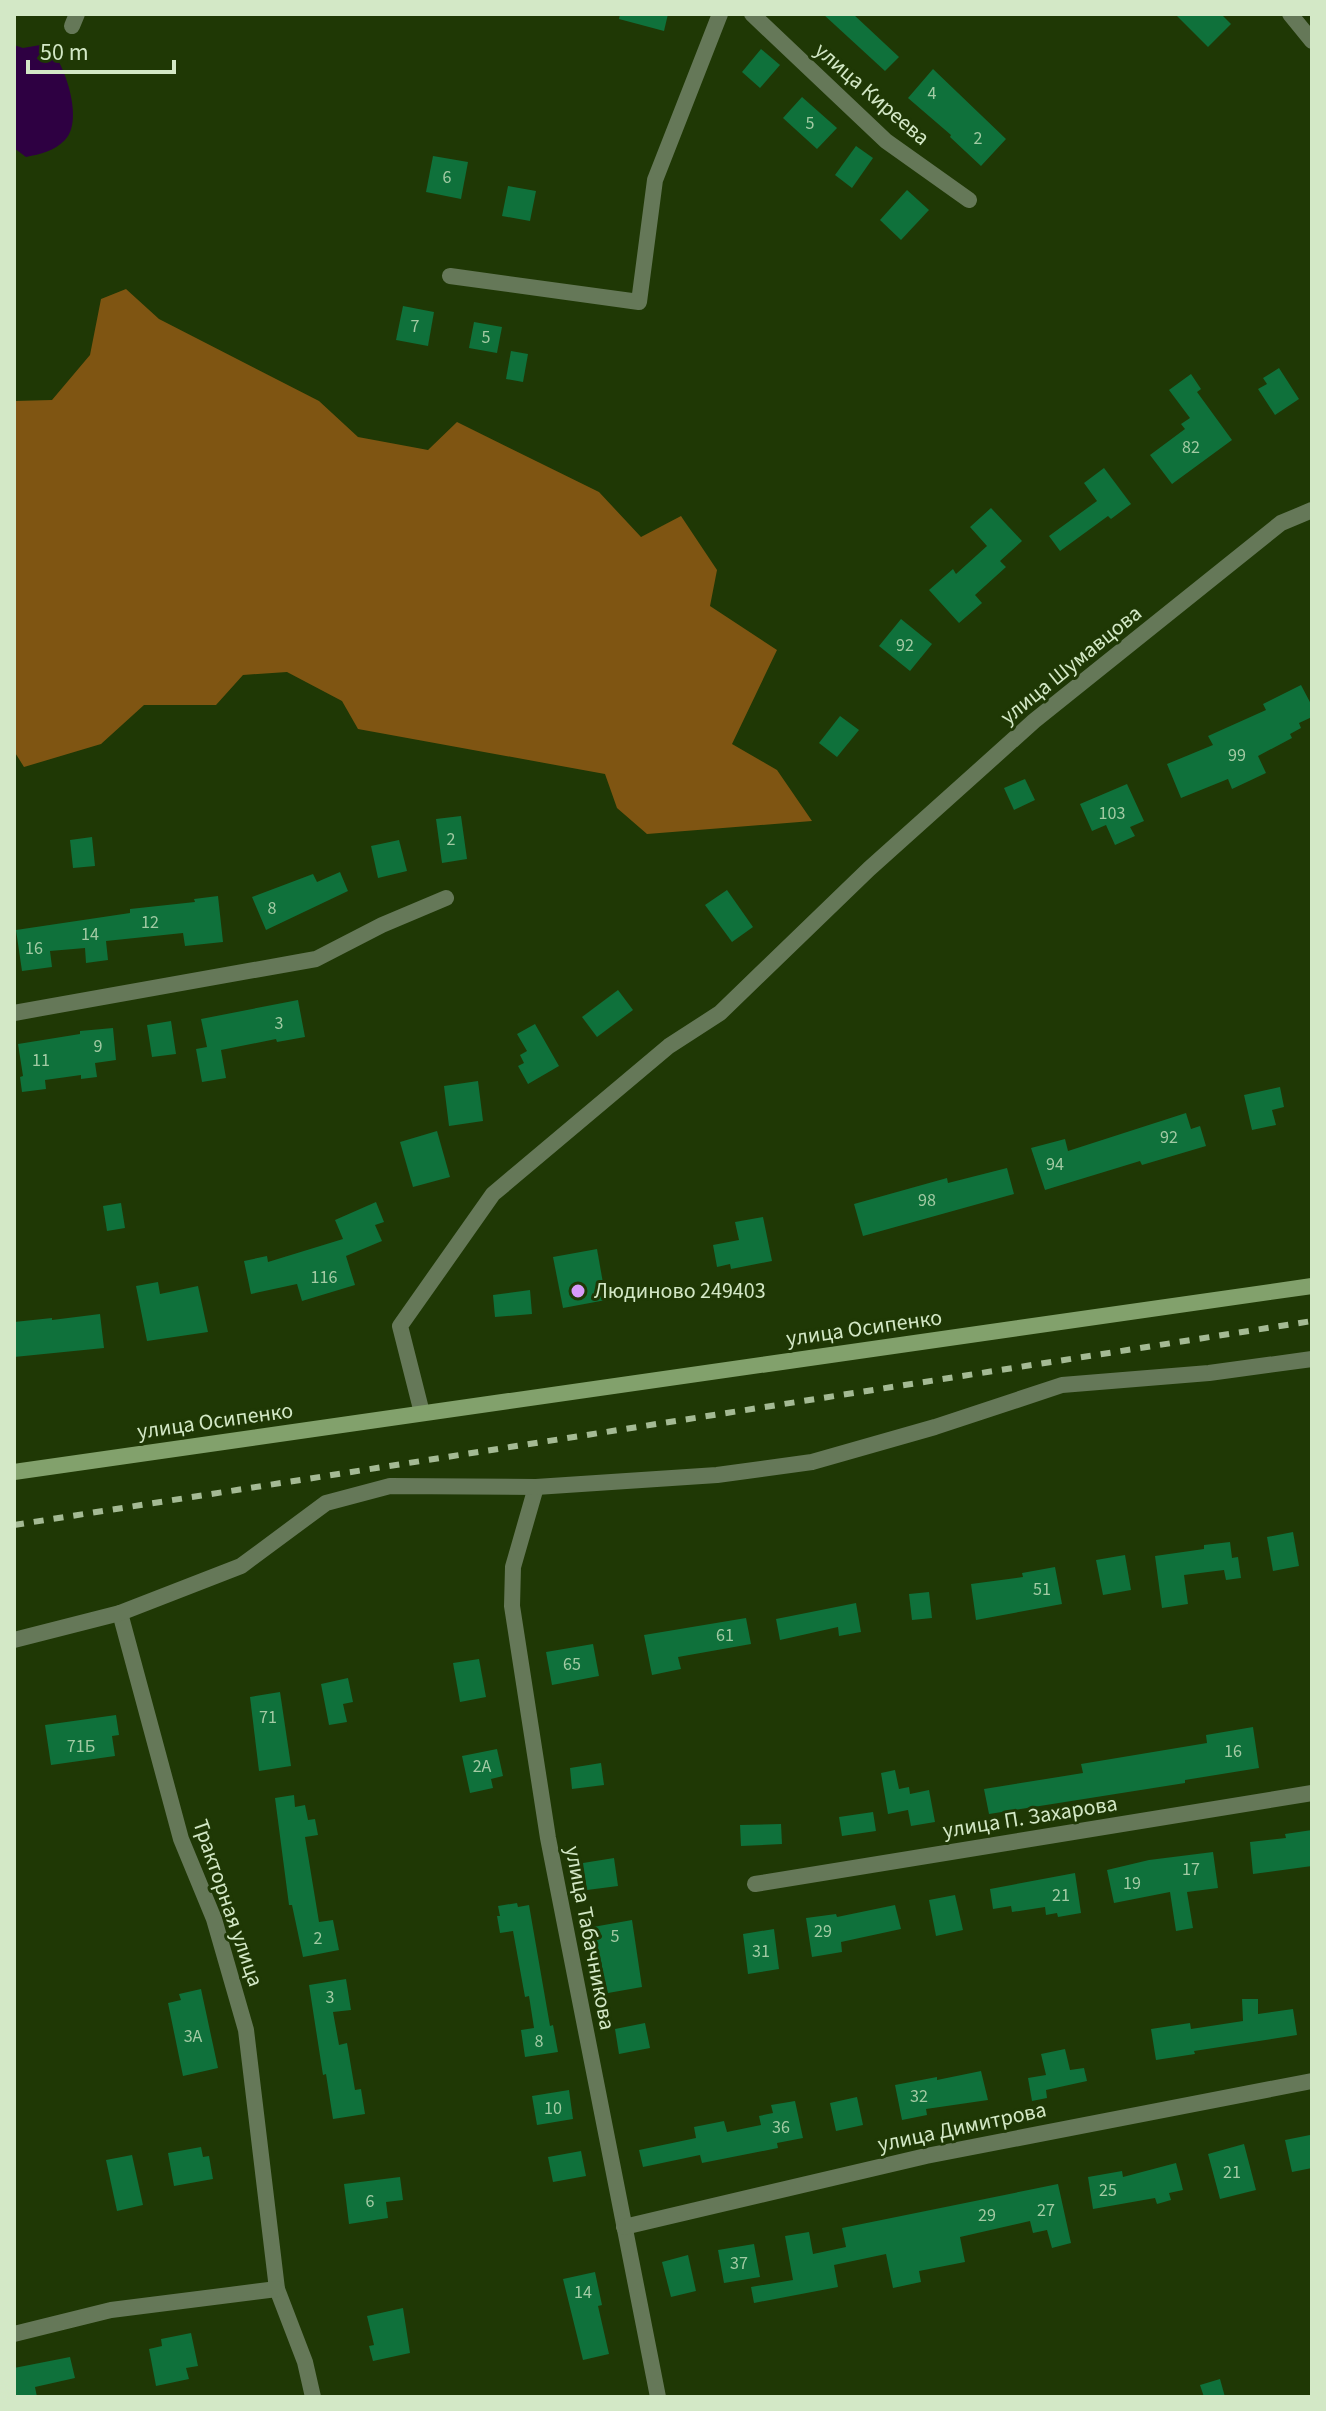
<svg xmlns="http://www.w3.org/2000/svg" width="1326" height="2411" viewBox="0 0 1326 2411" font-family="'Source Sans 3',sans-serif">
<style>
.forest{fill:#7f5512}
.water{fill:#2e0042}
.building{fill:#0f713b}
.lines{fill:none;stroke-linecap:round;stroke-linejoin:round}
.street{stroke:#657858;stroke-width:16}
.secondary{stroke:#82a16c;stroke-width:16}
.rail{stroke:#a4ba94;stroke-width:6;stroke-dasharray:10 10;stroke-linecap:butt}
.poi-dot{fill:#d79bf9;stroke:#1f3805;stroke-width:3}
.labels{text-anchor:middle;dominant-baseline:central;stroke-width:6;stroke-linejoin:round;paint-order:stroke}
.number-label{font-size:18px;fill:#a2caa3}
.street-label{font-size:22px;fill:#d3e8c6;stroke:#1f3805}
.poi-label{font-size:22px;fill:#d3e8c6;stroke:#1f3805;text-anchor:start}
</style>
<rect width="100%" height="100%" fill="#1f3805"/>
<polygon class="forest" points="126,289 159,319 319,401 358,437 428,450 457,422 599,492 641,537 681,516 717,570 710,606 777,650 732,744 777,770 812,821 647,834 617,808 605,774 358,729 342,701 287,672 243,675 216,705 144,705 101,744 24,767 14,751 14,401 52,400 90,355 101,299"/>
<path class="water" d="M46,44C64,59 85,121 65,140C54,151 41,154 26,157L14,148V45L23,48Z"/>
<g class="building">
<polygon points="620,14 668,14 664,31 619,19"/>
<polygon points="823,14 853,14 899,57 885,71"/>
<polygon points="1175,14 1221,14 1231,24 1208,47"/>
<polygon points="761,49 780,65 760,88 742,72"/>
<polygon points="933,69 1006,139 981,166 950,137 951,135 908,98"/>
<polygon points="802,97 837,128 817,149 783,118"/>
<polygon points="856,146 873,158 852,188 835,175"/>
<polygon points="433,156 468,162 461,199 426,192"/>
<polygon points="508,186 536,191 530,221 502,216"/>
<polygon points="907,190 929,210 901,240 880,220"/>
<polygon points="403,306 434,312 428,346 396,340"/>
<polygon points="474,322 502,327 497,353 469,348"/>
<polygon points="511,351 528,354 523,382 506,379"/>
<polygon points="1279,368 1299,399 1275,415 1258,389 1267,384 1263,378"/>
<polygon points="1191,374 1201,389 1197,392 1232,440 1172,484 1150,455 1185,429 1181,424 1190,418 1169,390"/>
<polygon points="1104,468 1131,504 1111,519 1108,516 1060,551 1049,536 1097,501 1084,483"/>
<polygon points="991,508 1022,541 1000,561 1006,567 975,595 982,603 959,623 929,590 953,569 956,574 987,546 970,527"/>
<polygon points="901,619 932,644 910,671 879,646"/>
<polygon points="1301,685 1312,706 1312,717 1299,723 1301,728 1290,734 1292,738 1258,756 1266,773 1232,789 1228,779 1181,798 1167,764 1213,745 1208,736 1266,710 1263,704"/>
<polygon points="840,716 859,730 837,757 819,743"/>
<polygon points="1025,779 1035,800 1014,810 1004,788"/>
<polygon points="1127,784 1144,821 1130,827 1135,836 1115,845 1106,825 1092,831 1080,804"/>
<polygon points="461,816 467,859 442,863 436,819"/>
<polygon points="92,837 95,866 73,868 70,840"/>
<polygon points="399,840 407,871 378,878 371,846"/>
<polygon points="340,872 348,891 266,930 252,897 313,874 317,882"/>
<polygon points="727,890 753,927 732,942 705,905"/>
<polygon points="218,896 223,942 185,946 183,933 106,941 108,960 86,963 85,948 50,951 52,967 22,971 16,930 130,913 130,909 195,902 194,899"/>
<polygon points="618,990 633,1010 597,1037 582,1017"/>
<polygon points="298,1000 305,1037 277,1042 276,1039 221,1050 226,1078 202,1082 196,1049 207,1047 201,1019"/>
<polygon points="171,1021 176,1054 152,1057 147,1025"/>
<polygon points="535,1024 559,1066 528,1084 518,1066 524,1063 520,1055 527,1051 517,1034"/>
<polygon points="113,1028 116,1060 95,1063 97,1077 81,1079 81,1075 45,1080 46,1089 22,1092 20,1077 23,1076 18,1044 80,1034 80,1031"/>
<polygon points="478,1081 483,1121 449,1126 444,1086"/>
<polygon points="1280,1087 1284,1107 1272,1110 1276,1125 1252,1130 1244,1095"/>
<polygon points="1186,1113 1191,1129 1200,1126 1206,1146 1142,1165 1140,1161 1045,1190 1031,1148 1065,1139 1068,1151"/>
<polygon points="437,1131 450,1177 413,1187 400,1142"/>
<polygon points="1007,1168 1014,1194 863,1236 854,1204 947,1178 948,1183"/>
<polygon points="376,1202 384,1222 375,1225 382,1241 346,1256 355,1285 302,1301 297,1284 251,1294 244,1261 267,1256 268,1262 343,1239 335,1220"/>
<polygon points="121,1203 125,1228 107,1231 103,1206"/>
<polygon points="763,1217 772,1261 731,1269 730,1264 717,1267 713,1245 739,1240 735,1222"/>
<polygon points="597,1249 606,1300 563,1308 553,1257"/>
<polygon points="158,1282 160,1294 198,1286 208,1332 147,1341 136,1286"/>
<polygon points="530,1290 532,1314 495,1317 493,1295"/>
<polygon points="100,1314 104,1348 14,1357 14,1322 52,1318 52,1320"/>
<polygon points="1293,1532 1299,1566 1273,1571 1267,1537"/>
<polygon points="1230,1542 1232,1558 1238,1557 1241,1578 1226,1580 1224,1570 1184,1575 1188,1604 1162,1608 1155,1556 1204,1549 1204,1545"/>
<polygon points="1125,1555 1131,1590 1103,1595 1096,1560"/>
<polygon points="1055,1567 1062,1604 976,1620 971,1584 1023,1577 1022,1573"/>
<polygon points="929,1592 932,1618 912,1620 909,1594"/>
<polygon points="856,1603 861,1632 839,1636 838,1627 780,1640 776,1619"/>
<polygon points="746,1618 751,1644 678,1657 681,1669 652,1675 644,1635"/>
<polygon points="593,1644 599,1676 552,1685 546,1652"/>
<polygon points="479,1659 486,1697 460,1702 453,1663"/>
<polygon points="348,1678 353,1702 343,1704 347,1722 329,1725 321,1684"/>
<polygon points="280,1692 291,1766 259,1771 250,1697"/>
<polygon points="116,1715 119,1735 112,1736 115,1756 51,1765 45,1725"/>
<polygon points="1253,1727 1259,1768 1185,1780 1185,1783 989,1814 984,1789 1083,1773 1081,1764 1207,1743 1206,1735"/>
<polygon points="497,1749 503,1776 491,1779 493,1788 470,1793 462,1756"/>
<polygon points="601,1763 604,1785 572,1789 570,1768"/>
<polygon points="895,1770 899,1789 909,1787 910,1794 929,1790 935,1822 911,1826 908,1810 888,1814 881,1773"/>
<polygon points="294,1795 295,1807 305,1805 308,1820 315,1819 318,1835 305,1837 319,1922 333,1920 339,1950 303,1957 292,1905 289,1905 275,1798"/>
<polygon points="873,1812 876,1831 842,1836 839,1817"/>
<polygon points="781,1824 782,1844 741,1846 740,1825"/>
<polygon points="1312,1830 1312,1866 1253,1874 1250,1842 1286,1838 1285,1834"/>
<polygon points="1213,1852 1218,1888 1187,1892 1193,1928 1176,1931 1170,1892 1114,1903 1107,1870 1149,1860"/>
<polygon points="614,1858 618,1886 587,1890 583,1863"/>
<polygon points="1075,1873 1081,1913 1058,1917 1057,1913 1046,1915 1045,1907 1012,1912 1011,1906 993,1909 990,1889"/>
<polygon points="955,1895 963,1930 936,1936 929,1900"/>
<polygon points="517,1903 518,1907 529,1905 550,2026 553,2025 558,2052 525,2057 521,2030 534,2028 529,1996 525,1997 513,1931 500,1933 497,1916 500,1916 498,1906"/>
<polygon points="895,1905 901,1929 841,1942 842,1952 812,1957 806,1918 836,1914 837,1917"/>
<polygon points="632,1920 642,1987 608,1993 593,1927"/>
<polygon points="774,1929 779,1969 748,1974 743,1934"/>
<polygon points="346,1979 351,2010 333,2012 339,2045 347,2043 355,2090 361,2089 365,2114 333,2119 326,2074 323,2075 309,1985"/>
<polygon points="201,1989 218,2068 183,2076 168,2003 181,2000 179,1994"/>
<polygon points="1242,1999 1258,1999 1258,2014 1293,2009 1297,2035 1194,2051 1195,2054 1156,2060 1151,2029 1190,2023 1191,2029 1243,2021"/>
<polygon points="645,2023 650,2048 619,2054 615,2029"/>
<polygon points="1065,2049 1070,2070 1084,2068 1087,2081 1046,2090 1047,2098 1032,2101 1028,2078 1046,2075 1041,2054"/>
<polygon points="981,2071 988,2100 926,2109 927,2115 902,2120 895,2085 937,2077 937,2080"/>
<polygon points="569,2090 573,2119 537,2125 532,2096"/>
<polygon points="857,2097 863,2125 836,2131 830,2103"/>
<polygon points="795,2101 803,2138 777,2143 778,2148 702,2163 700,2155 643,2167 639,2150 696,2138 694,2127 724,2121 727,2132 761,2125 759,2116 773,2113 771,2105"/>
<polygon points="1310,2135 1312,2168 1292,2172 1285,2140"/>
<polygon points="1244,2144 1256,2190 1220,2199 1208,2154"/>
<polygon points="201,2147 203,2157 209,2156 213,2179 174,2186 168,2153"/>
<polygon points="581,2151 586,2176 553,2182 548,2157"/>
<polygon points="132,2155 143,2205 117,2211 106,2160"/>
<polygon points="1176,2163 1183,2190 1169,2193 1171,2200 1157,2204 1155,2198 1093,2209 1088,2177 1122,2171 1123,2177"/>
<polygon points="400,2177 403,2200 386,2202 388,2218 349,2224 344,2184"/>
<polygon points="1058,2184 1071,2243 1052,2248 1047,2230 1033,2233 1030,2221 960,2237 965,2262 919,2271 921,2282 893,2288 886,2254 834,2265 838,2287 754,2303 751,2287 793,2280 785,2236 809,2232 813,2254 846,2247 842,2228"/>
<polygon points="754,2244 760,2277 724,2283 718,2250"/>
<polygon points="688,2255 696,2291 671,2297 662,2262"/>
<polygon points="595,2272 602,2305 598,2306 609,2354 583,2360 563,2279"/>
<polygon points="403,2308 410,2353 373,2361 369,2346 374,2345 367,2316"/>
<polygon points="191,2333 198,2366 186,2368 189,2379 156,2386 149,2349 162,2346 161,2339"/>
<polygon points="70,2357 75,2378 35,2387 37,2397 14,2397 14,2368"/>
<polygon points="1220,2379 1225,2397 1204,2397 1200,2385"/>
</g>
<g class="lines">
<g class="street">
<polyline points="752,14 886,141 969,200"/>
<polyline points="1290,14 1312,41"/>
<polyline points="72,26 77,14"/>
<polyline points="450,276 639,302 655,180 720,14"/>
<polyline points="14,1013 316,959 382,925 446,898"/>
<polyline points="422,1413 400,1326 493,1194 669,1046 720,1013 869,869 1034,721 1281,523 1312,510"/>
<polyline points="536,1487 513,1567 512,1606 548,1838 658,2397"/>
<polyline points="120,1613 181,1839 214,1919 246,2030 277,2289 305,2362 313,2397"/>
<polyline points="14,1640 120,1613 241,1566 326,1503 390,1486 536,1487 717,1475 812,1462 935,1427 1062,1385 1209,1373 1312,1359"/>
<polyline points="755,1884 1312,1793"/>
<polyline points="624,2227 926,2156 1312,2081"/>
<polyline points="14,2334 111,2310 277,2289"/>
</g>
<polyline class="secondary" points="14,1472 1312,1286"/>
<polyline class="rail" points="14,1525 1312,1321"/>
</g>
<circle class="poi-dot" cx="578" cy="1291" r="8"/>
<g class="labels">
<g class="number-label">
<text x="932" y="93">4</text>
<text x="810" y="123">5</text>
<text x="978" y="138">2</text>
<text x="447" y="177">6</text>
<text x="415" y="326">7</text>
<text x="486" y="337">5</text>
<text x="1191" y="447">82</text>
<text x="905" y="645">92</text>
<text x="1237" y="755">99</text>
<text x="1112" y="813">103</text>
<text x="451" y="839">2</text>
<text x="272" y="908">8</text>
<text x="150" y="922">12</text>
<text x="90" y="934">14</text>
<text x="34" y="948">16</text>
<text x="279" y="1023">3</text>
<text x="98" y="1046">9</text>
<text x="41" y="1060">11</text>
<text x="1169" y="1137">92</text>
<text x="1055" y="1164">94</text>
<text x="927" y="1200">98</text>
<text x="324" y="1277">116</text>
<text x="1042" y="1589">51</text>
<text x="725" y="1635">61</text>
<text x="572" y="1664">65</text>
<text x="268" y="1717">71</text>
<text x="81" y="1746">71Б</text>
<text x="1233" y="1751">16</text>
<text x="482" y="1766">2А</text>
<text x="1191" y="1869">17</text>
<text x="1132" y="1883">19</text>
<text x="1061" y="1895">21</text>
<text x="823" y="1931">29</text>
<text x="615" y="1936">5</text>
<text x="318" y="1938">2</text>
<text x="761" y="1951">31</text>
<text x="330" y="1997">3</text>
<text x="193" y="2036">3А</text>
<text x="539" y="2041">8</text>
<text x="919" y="2096">32</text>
<text x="553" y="2108">10</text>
<text x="781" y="2127">36</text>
<text x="1232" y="2172">21</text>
<text x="1108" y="2190">25</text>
<text x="370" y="2201">6</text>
<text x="1046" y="2210">27</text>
<text x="987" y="2215">29</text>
<text x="739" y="2263">37</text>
<text x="583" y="2292">14</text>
</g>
<g class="street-label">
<text transform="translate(872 94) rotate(41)">улица Киреева</text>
<text transform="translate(1071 665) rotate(-39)">улица Шумавцова</text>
<text transform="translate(864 1328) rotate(-8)">улица Осипенко</text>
<text transform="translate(215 1421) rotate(-8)">улица Осипенко</text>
<text transform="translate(1030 1817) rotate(-9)">улица П. Захарова</text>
<text transform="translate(228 1903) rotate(71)">Тракторная улица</text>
<text transform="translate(590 1938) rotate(79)">улица Табачникова</text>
<text transform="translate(962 2127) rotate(-12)">улица Димитрова</text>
</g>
<g class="poi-label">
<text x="594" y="1291">Людиново 249403</text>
</g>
</g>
<rect width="1326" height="2411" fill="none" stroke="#d3e8c6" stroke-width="32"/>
<path d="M28 60v12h146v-12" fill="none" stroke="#d3e8c6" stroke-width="4"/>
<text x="40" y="60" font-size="24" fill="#d3e8c6" stroke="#1f3805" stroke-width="6" paint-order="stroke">50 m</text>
</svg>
